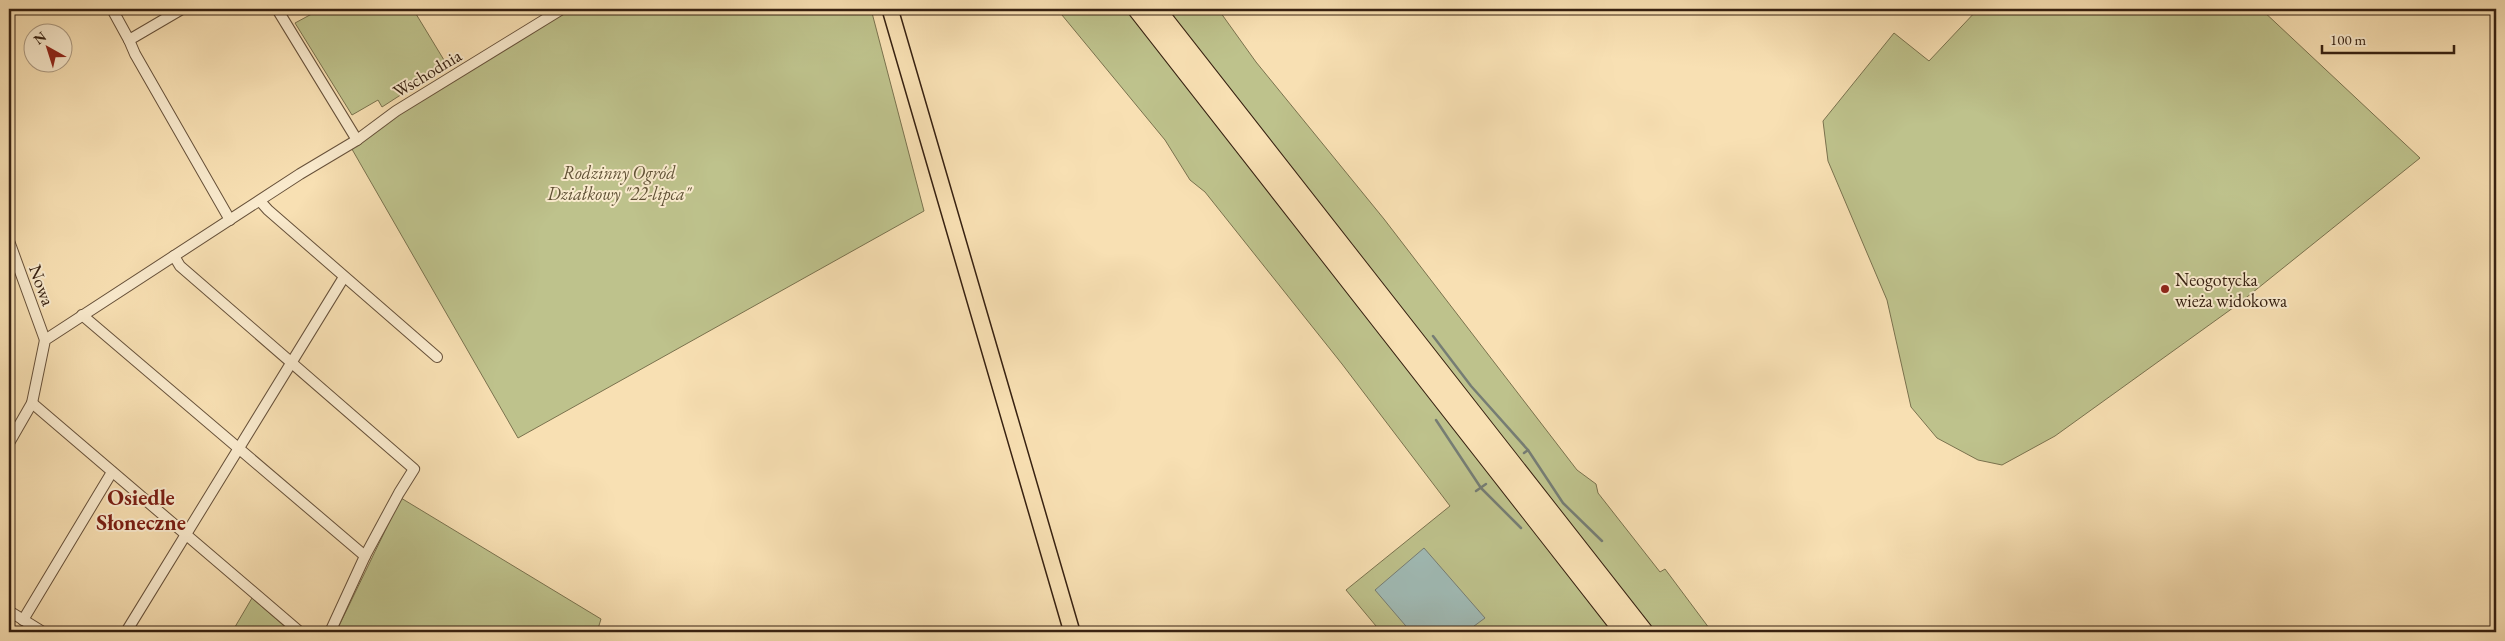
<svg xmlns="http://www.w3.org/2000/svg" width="2505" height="641" viewBox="0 0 2505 641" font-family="'EB Garamond',serif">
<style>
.green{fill:#bec28c;stroke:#7a724e}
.water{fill:#a0bbb6;stroke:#767d74}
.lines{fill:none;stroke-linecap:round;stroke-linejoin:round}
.stream{stroke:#767d74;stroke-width:2.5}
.minor-casing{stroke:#67513a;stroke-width:12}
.primary-casing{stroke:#372111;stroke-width:18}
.motorway-casing{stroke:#372111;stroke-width:20}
.minor{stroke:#faebce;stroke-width:10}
.primary{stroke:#f8e0b3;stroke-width:15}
.motorway{stroke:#f8e0b3;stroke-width:18}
.poi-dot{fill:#8f2418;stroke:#faebce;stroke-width:2}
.labels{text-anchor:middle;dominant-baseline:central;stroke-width:4;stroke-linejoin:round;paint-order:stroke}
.street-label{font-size:18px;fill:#372111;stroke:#faebce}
.park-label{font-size:18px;font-style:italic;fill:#605136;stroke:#faebce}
.poi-label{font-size:18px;fill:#372111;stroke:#faebce;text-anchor:start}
.district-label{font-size:22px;font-weight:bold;fill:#7a1f14;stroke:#faebce}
</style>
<rect width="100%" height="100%" fill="#f8e0b3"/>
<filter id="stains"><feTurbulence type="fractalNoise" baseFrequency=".004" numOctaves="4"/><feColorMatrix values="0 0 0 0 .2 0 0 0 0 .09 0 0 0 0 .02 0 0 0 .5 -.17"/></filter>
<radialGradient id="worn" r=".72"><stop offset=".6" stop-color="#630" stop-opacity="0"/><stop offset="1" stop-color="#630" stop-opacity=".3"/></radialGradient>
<g class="green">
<polygon points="321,9 413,9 447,65 382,107 378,100 352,115 295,23"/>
<polygon points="571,9 871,9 924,211 518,438 349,144"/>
<polygon points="1057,9 1218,9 1256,62 1384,219 1577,470 1596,484 1598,493 1660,572 1665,569 1712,632 1718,629 1720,632 1381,632 1346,590 1450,506 1342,364 1205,192 1190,180 1165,140"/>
<polygon points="1978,9 2261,9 2420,158 2237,305 2055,436 2002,465 1978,460 1937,438 1911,407 1887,300 1828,161 1823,121 1894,33 1929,61"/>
<polygon points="401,498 601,619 597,632 336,632"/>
<polygon points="252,598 291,632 232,632"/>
</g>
<polygon class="water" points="1424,548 1485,618 1466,632 1411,632 1375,590"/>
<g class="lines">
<g class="stream">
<polyline points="1433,336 1471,386 1528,450"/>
<polyline points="1436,420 1481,488 1521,528"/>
<polyline points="1524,453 1528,450 1563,503 1602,541"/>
<polyline points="1476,491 1486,484"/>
</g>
<defs>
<g id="minor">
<polyline points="112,9 129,40 182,9"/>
<polyline points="277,9 357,140"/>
<polyline points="129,40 135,54 230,220"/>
<polyline points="260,201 268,210 437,357"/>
<polyline points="9,241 45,340"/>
<polyline points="174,256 180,266 414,469 399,493 365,556 330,632"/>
<polyline points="82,315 365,556"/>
<polyline points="32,403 300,632"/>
<polyline points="9,443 32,403 45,340 300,174 357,140 396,111 562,9"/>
<polyline points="9,611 43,632"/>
<polyline points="23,620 112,472"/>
<polyline points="126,632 344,277"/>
</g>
<polyline id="primary" points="890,9 1072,632"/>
<g id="motorway">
<polyline points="1137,9 1624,632"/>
<polyline points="1156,9 1644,632"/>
</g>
</defs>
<use href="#minor" class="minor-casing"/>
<use href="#primary" class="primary-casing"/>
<use href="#motorway" class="motorway-casing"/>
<use href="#minor" class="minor"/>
<use href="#primary" class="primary"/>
<use href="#motorway" class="motorway"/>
</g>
<circle class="poi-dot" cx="2165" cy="289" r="5"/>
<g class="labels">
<g class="street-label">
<text transform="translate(427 73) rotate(-31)">Wschodnia</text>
<text transform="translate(42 285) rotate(70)">Nowa</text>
</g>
<g class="park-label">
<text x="619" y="172">Rodzinny Ogród<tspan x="619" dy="21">Działkowy "22-lipca"</tspan></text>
</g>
<g class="poi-label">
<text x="2175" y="279">Neogotycka<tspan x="2175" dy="21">wieża widokowa</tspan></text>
</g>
<g class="district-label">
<text x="141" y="497">Osiedle<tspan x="141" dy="25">Słoneczne</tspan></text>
</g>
</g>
<rect width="2505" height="641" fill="none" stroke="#f8e0b3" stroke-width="30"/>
<rect x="10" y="10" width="2485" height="621" fill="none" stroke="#372111" stroke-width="2.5"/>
<rect x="15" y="15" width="2475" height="611" fill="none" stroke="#372111"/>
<g transform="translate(48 48) rotate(321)"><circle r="24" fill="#faebce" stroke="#ac9a82"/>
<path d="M0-4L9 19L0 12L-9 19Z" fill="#8f2418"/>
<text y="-8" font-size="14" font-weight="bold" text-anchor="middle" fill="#372111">N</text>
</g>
<path d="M2322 45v8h132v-8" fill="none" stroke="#372111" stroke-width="2.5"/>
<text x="2330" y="45" font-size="15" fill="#372111" stroke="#faebce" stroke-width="4" paint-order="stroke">100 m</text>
<rect width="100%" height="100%" filter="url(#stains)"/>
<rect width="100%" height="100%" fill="url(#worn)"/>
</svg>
